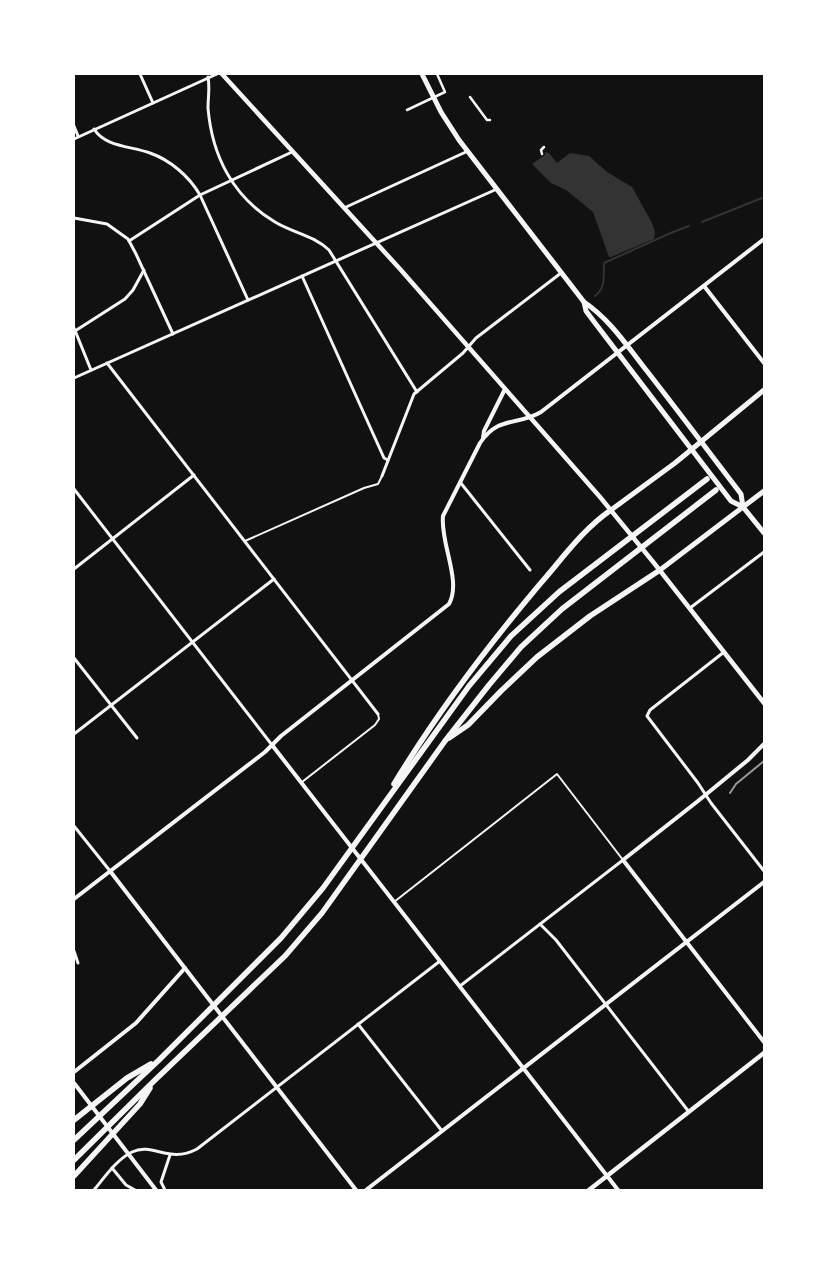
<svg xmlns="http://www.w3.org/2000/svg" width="838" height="1264" viewBox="0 0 838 1264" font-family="Montserrat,sans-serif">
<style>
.water{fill:#333}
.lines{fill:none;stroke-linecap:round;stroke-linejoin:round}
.stream{stroke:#333;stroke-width:2}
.service{stroke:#f5f5f5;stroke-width:2}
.pedestrian{stroke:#f5f5f5;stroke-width:2.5}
.minor{stroke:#f5f5f5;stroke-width:3}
.tertiary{stroke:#f5f5f5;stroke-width:4}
.secondary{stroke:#f5f5f5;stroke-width:4.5}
.primary{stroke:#f5f5f5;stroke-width:5}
.motorway{stroke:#f5f5f5;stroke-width:5.5}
.rail{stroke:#9a9a9a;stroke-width:2}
</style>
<rect width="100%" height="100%" fill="#111"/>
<polygon class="water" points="545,152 549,153 557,163 570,153 589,156 607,172 632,187 652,223 655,232 654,239 611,257 609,257 593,212 566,190 551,183 532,164 545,155"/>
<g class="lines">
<g class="stream">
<polyline points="702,222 762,198"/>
<polyline points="604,263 673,232 689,226"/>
<path d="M595,296C606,287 603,279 604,265"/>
</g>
<g class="service">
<polyline points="245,541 364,488 378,484 382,476"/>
<polyline points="302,782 375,725 379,719 378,714"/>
<polyline points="394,902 557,774 623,860"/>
</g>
<g class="pedestrian">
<polyline points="470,97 487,120 490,120"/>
<polyline points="407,110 445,92 437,74"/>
<polyline points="542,154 541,150 544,147"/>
</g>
<g class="minor">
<polyline points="140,74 153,103"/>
<path d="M208,77C210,88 208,97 208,108C212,156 233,197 275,222C293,233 313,235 329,250L417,392"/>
<polyline points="74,126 78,136"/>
<path d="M94,129C105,147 131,146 150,153C170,160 189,176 200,195L248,300"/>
<polyline points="74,139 217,74"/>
<polyline points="344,208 468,151"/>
<polyline points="74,218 107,224 128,239 136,254 173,334"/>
<polyline points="129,241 200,195 292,152"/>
<polyline points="302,276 384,458 388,460"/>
<polyline points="74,328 91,370"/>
<polyline points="75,331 125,299 133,290 144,270"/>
<polyline points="107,363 378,714"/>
<polyline points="74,378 497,189"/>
<polyline points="382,476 414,394 463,353 476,338 561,273"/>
<polyline points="460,482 530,570"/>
<polyline points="74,489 272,745"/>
<polyline points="74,569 194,475"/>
<polyline points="690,608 764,552"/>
<polyline points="724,652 650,710 647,716 698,783 711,803 764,871"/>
<polyline points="74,658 137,738"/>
<polyline points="74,734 274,579"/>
<polyline points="74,826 110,871"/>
<polyline points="540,924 556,940 689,1112"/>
<polyline points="74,951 78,963"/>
<polyline points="460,986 623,860"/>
<polyline points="358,1024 442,1131"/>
<polyline points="112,1168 126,1185 135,1190"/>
<path d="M94,1190C104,1178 117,1159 132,1152C153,1142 169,1164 197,1149L440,961"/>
<polyline points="165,1190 161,1182 170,1155"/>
</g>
<g class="tertiary">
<polyline points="704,286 764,363"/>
<polyline points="483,438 484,431 505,389"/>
<polyline points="764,744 748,760 698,801 623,860 764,1042"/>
<polyline points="272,745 618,1190"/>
<polyline points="110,871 356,1190"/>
<path d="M74,899L265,752L281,736L449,604C462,581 440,543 443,516L480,443C499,415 518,426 541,412L764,239"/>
<polyline points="74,1072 136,1023 185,968"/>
<polyline points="74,1083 156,1190"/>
<polyline points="366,1190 764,882"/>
</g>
<g class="secondary">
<polyline points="222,74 400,269 600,497 654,563 764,703"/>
<polyline points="589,1190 764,1053"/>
</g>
<g class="primary">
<path d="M422,74L441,112L459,140L584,302C609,319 625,343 643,366C676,408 708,451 741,494L743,507"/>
<polyline points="584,302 586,311 595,323 731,501 743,507 764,533"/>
<polyline points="611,510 675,463 764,390"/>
<polyline points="660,570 764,491"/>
</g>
<g class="motorway">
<polyline points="449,738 468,725 501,691 537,657 590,616 660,570"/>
<path d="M394,784C437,713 487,647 540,584C562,559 583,529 611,510"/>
<polyline points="74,1120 127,1078 151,1064"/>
<polyline points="74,1140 159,1060 281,938 323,888 469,686 511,636 559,592 707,479"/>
<polyline points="74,1160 155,1080 285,956 322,913 445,741 489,685 521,647 562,609 716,490"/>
<polyline points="74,1176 140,1104 150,1088"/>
</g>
<polyline class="rail" points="730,793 736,784 764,761"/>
</g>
<rect width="838" height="1264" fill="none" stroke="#ffffff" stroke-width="150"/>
</svg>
